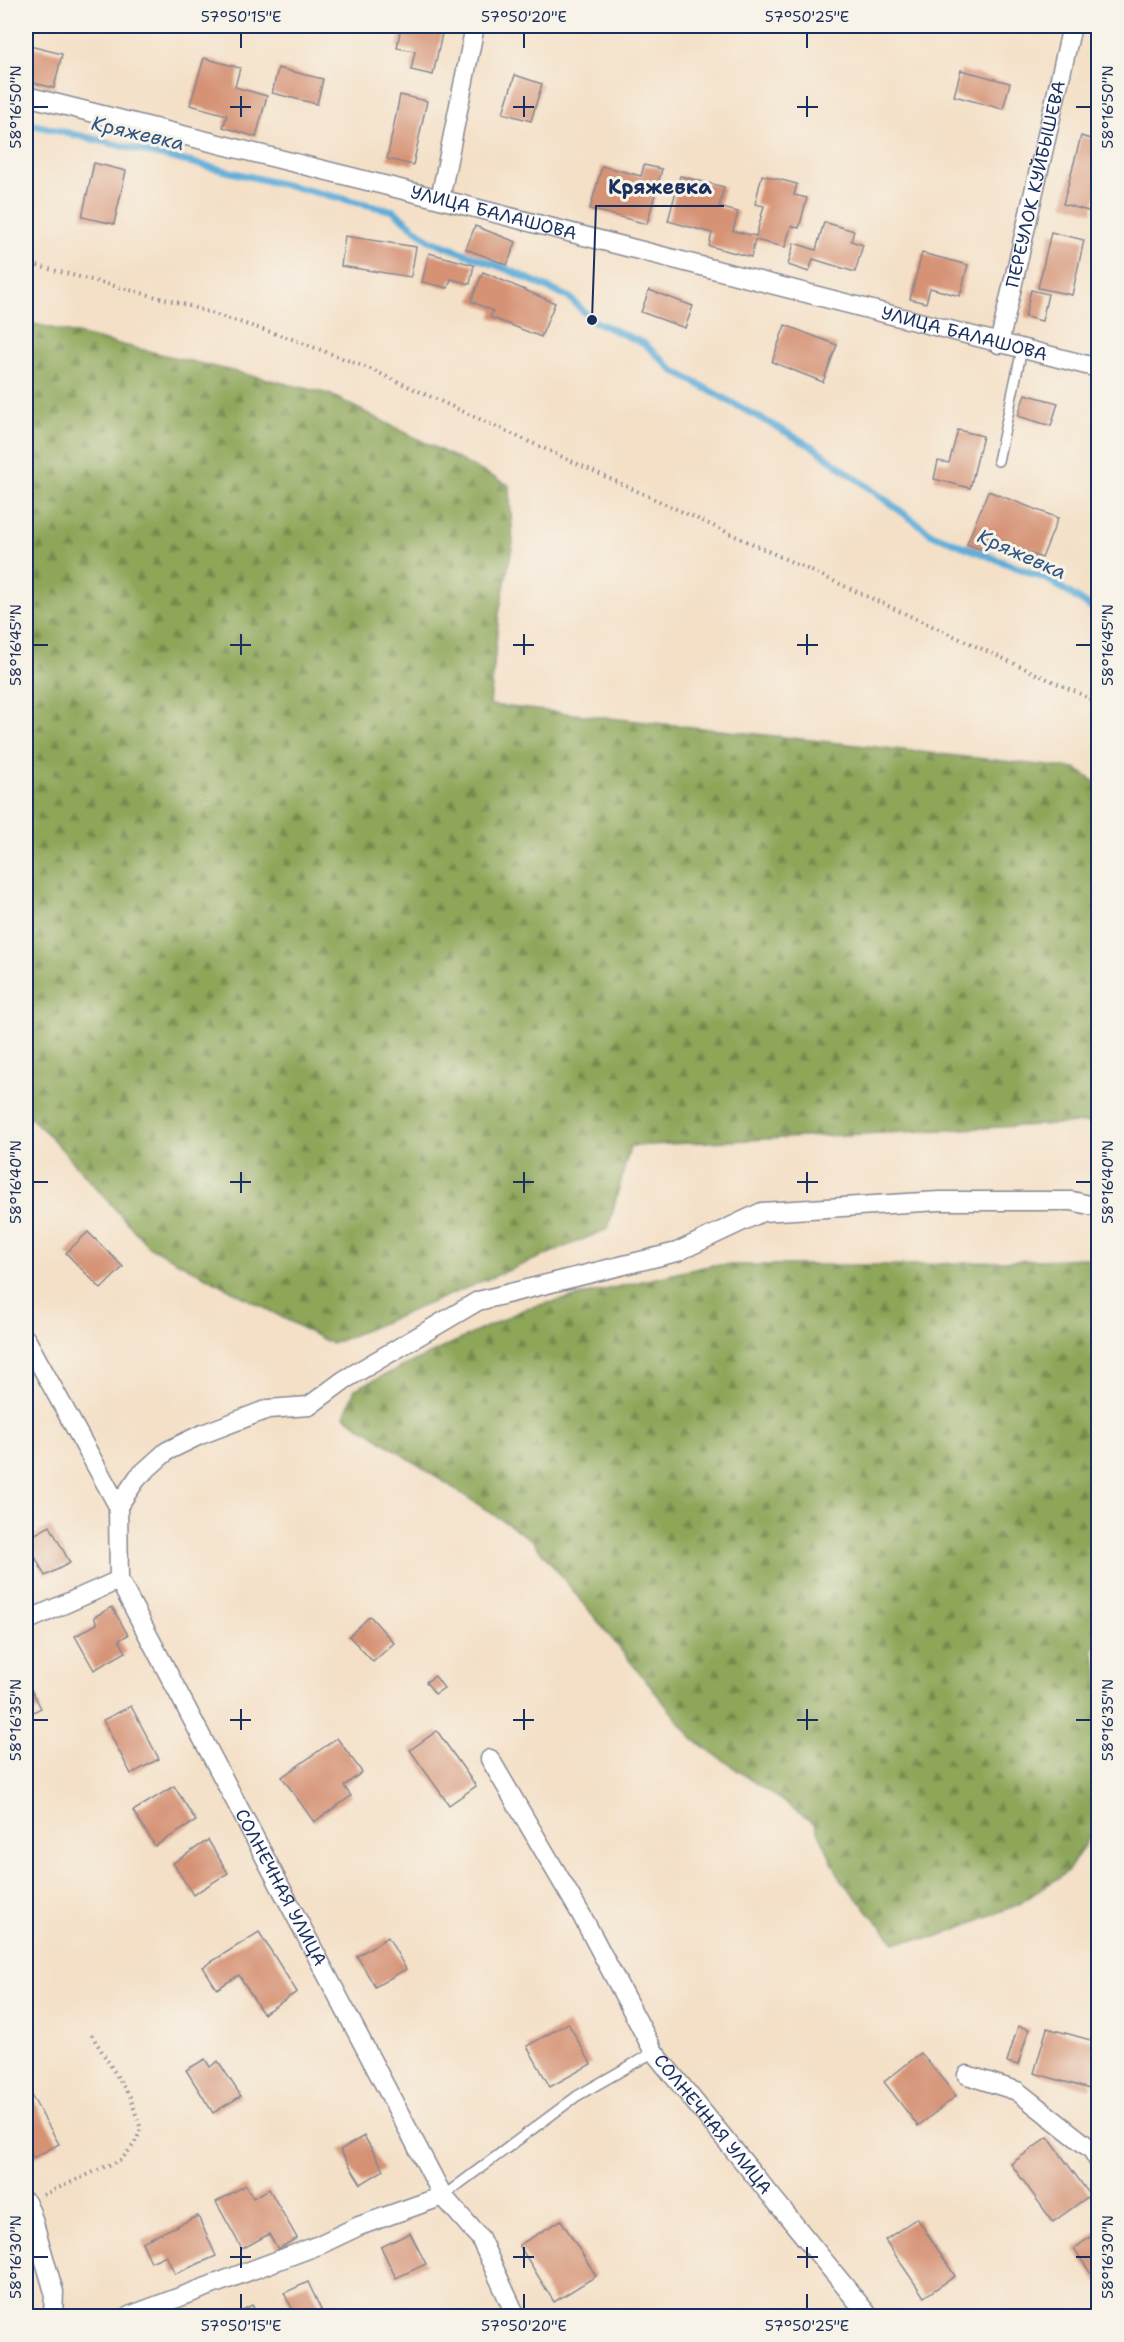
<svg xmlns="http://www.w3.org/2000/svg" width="1124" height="2342" viewBox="0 0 1124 2342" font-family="'Shantell Sans',sans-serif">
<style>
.forest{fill:url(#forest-firs);stroke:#546a5b;stroke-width:1.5}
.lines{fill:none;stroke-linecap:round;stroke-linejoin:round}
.stream{stroke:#5fadd9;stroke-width:7}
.building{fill:#d59275}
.lane-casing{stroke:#888892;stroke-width:12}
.street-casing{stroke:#888892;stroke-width:21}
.path{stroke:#888892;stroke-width:4;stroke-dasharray:1.5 4.5;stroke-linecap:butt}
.lane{stroke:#fff;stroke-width:9}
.street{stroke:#fff;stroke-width:18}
.ticks{fill:none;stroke:#1b2f5e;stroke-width:2}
.labels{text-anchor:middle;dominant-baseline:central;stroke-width:6;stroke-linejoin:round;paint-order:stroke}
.street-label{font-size:18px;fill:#1b2f5e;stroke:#f7f3e8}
.water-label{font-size:20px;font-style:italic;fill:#2f5583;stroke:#f7f3e8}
.leader{fill:none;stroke:#1b2f5e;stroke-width:2}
.callout-dot{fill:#1b2f5e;stroke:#f7f3e8;stroke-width:2}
.callout-label{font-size:20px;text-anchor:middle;font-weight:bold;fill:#1b2f5e;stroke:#f7f3e8;stroke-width:6;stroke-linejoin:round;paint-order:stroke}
.neatline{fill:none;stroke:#1b2f5e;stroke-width:2}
.ticks-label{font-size:15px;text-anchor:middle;fill:#1b2f5e}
</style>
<defs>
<pattern id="forest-firs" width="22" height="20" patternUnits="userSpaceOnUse" patternTransform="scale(1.5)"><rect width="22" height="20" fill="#8da658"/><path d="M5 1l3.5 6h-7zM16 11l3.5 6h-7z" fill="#72884c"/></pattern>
</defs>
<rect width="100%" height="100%" fill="#f7f3e8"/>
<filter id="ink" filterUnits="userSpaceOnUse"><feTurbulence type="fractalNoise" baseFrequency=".0167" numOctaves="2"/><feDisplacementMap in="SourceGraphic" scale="12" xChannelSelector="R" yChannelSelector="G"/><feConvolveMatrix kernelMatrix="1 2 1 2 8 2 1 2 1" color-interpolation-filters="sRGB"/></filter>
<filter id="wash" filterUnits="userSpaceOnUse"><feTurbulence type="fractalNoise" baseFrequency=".008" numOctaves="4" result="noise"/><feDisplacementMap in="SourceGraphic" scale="24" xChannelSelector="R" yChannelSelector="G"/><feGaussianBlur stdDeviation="1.35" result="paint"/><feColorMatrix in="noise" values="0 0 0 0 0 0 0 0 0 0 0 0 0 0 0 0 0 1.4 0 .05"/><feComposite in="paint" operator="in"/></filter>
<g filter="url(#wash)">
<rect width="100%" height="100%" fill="#f4e0c7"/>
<g class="forest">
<polygon points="26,322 329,394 509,485 513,543 499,613 490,705 1076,769 1098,784 1098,1122 630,1146 608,1229 332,1344 148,1246 50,1136 26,1114"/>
<polygon points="1086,1258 1098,1271 1098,1641 1092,1651 1098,1670 1098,1823 1068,1871 1019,1904 936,1937 895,1942 841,1880 815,1824 694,1740 532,1540 344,1416 355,1389 527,1308 712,1265 912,1265"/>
</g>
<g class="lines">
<polyline class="stream" points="26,123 394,211 429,240 509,270 570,298 592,320 645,344 674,371 813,447 932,534 1049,580 1098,612"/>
</g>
<g id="blocks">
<g class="building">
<polygon points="401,26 425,26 443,29 433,75 411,70 415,51 397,48"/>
<polygon points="26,45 62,54 54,88 26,81"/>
<polygon points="204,58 240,68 235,87 267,96 256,137 223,127 227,115 190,105"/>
<polygon points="278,68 323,79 317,104 272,93"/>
<polygon points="961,70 1010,83 1003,109 954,96"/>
<polygon points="515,75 542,84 531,121 503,113"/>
<polygon points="400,95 427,101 413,165 387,159"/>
<polygon points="1081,136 1098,141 1098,189 1092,212 1063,204"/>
<polygon points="94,163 126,171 114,224 82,217"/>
<polygon points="644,165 662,169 647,224 590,209 602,166 641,176"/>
<polygon points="762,175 797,184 794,195 807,198 799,228 791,226 785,247 755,240 751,257 709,246 712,233 668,221 680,176 724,187 719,207 738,212 733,231 756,236 764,206 755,204"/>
<polygon points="824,222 854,231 851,241 863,245 855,272 813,259 809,272 788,265 794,243 816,250"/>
<polygon points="475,226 516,242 507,265 466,249"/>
<polygon points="1051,232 1084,240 1072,295 1038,288"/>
<polygon points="345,236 416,247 411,277 341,266"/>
<polygon points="429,253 474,265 470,284 451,279 448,288 422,282"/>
<polygon points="922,253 968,265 960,296 930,288 926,303 910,299"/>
<polygon points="483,272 555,303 541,337 490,317 493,311 471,301"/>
<polygon points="649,290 693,306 685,328 641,312"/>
<polygon points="1031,290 1048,294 1042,321 1025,317"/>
<polygon points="785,325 837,345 823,382 772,362"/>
<polygon points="1025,394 1058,403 1051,426 1018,416"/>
<polygon points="958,430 983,436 970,488 934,479 938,461 949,463"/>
<polygon points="988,491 1058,518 1042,558 993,539 988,552 967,544"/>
<polygon points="88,1232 123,1267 101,1289 66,1253"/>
<polygon points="50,1526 70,1563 45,1576 26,1539"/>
<polygon points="112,1607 128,1635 119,1640 126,1652 94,1670 75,1636 97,1624 94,1617"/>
<polygon points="370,1616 394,1643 373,1662 349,1636"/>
<polygon points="435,1676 444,1688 435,1694 426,1682"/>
<polygon points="26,1680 41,1708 26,1716"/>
<polygon points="131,1706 159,1759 131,1774 103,1720"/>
<polygon points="437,1731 476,1786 449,1805 410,1750"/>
<polygon points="337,1738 362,1772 344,1786 351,1796 314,1822 282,1777"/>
<polygon points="174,1786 196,1821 155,1846 133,1811"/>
<polygon points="208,1840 228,1873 193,1895 173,1863"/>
<polygon points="259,1932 297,1992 263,2014 239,1975 217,1989 203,1967"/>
<polygon points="388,1937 406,1969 375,1987 357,1956"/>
<polygon points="568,2023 591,2064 550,2087 527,2046"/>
<polygon points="1018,2026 1029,2029 1018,2065 1007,2062"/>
<polygon points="1047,2028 1098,2042 1098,2078 1094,2076 1090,2089 1034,2073"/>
<polygon points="921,2053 956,2096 918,2126 884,2082"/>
<polygon points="205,2059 210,2067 218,2061 241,2096 213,2113 186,2070"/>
<polygon points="31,2095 59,2144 33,2158 26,2146 26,2098"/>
<polygon points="364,2136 384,2170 361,2184 340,2150"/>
<polygon points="1048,2137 1090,2195 1053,2222 1011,2164"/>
<polygon points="246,2185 253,2198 269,2189 297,2238 278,2249 269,2234 242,2249 216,2202"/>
<polygon points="198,2216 216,2256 175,2274 166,2255 151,2262 142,2242"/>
<polygon points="917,2218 955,2276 924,2297 885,2240"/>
<polygon points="561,2220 596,2276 554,2302 519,2245"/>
<polygon points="1098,2231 1098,2284 1074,2249"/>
<polygon points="410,2233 426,2264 396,2278 381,2247"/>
<polygon points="308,2282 324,2316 296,2316 284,2293"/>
<polygon points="252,2305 259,2316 231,2316"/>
</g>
</g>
</g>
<g filter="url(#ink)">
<use href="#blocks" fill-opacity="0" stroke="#888892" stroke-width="1.5"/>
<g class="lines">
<defs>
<g id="lane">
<polyline points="998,461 1022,349"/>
<polyline points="443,2196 577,2096 654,2052"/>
</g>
<g id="street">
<path id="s1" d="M26,96L440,199L1098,368"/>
<polyline points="440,199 475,26"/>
<path id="s2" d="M999,344L1072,26"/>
<path id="s3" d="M26,1339L118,1506L119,1580L443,2196L480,2238L516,2316"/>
<polyline points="118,1506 138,1477 167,1451 200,1435 268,1409 309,1406 344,1380 478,1301 677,1252 762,1212 939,1201 1072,1201 1098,1207"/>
<polyline points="26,1621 119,1580"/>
<path id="s4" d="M490,1759L582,1916L654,2052L869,2316"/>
<polyline points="967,2075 1017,2091 1092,2150 1098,2160"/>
<polyline points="26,2202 31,2213 54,2292 53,2316"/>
<polyline points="129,2316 319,2245 359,2226 443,2196"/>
</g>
</defs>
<use href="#lane" class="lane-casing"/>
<use href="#street" class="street-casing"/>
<g class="path">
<polyline points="26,263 180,303 292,339 368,368 1098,702"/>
<polyline points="43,2195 122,2159 135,2143 141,2129 130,2097 91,2034"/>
</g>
<use href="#lane" class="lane"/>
<use href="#street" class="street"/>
</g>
</g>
<path class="ticks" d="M241,33V48M524,33V48M807,33V48M241,96V117M524,96V117M807,96V117M33,107H48M230,107H251M513,107H534M797,107H818M1076,107H1091M241,634V655M524,634V655M807,634V655M33,645H48M230,645H251M513,645H534M797,645H818M1076,645H1091M241,1172V1193M524,1172V1193M807,1172V1193M33,1182H48M230,1182H251M513,1182H534M797,1182H818M1076,1182H1091M241,1709V1730M524,1709V1730M807,1709V1730M33,1720H48M230,1720H251M513,1720H534M797,1720H818M1076,1720H1091M241,2247V2268M524,2247V2268M807,2247V2268M33,2257H48M230,2257H251M513,2257H534M797,2257H818M1076,2257H1091M241,2294V2309M524,2294V2309M807,2294V2309"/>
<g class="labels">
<g class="street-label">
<text stroke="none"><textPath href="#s2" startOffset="164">ПЕРЕУЛОК КУЙБЫШЕВА</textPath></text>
<text stroke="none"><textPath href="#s1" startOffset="482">УЛИЦА БАЛАШОВА</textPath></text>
<text stroke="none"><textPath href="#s1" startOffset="968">УЛИЦА БАЛАШОВА</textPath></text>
<text stroke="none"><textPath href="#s3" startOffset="612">СОЛНЕЧНАЯ УЛИЦА</textPath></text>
<text stroke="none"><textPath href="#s4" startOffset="429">СОЛНЕЧНАЯ УЛИЦА</textPath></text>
</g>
<g class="water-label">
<text transform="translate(138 133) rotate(13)">Кряжевка</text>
<text transform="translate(1022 554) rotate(24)">Кряжевка</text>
</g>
</g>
<path class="leader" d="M592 320L596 206H724"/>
<circle class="callout-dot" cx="592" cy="320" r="6"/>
<g class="callout-label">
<text x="660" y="194">Кряжевка</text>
</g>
<rect width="1124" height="2342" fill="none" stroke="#f7f3e8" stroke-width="66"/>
<rect x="33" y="33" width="1058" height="2276" class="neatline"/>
<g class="ticks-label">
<text x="241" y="22">57°50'15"E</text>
<text x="524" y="22">57°50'20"E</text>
<text x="807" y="22">57°50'25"E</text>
<text transform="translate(16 107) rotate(-90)" y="5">58°16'50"N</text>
<text transform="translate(1108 107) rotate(-90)" y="5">58°16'50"N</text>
<text transform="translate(16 645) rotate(-90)" y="5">58°16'45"N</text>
<text transform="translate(1108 645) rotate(-90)" y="5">58°16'45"N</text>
<text transform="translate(16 1182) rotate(-90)" y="5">58°16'40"N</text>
<text transform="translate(1108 1182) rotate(-90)" y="5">58°16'40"N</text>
<text transform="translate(16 1720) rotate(-90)" y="5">58°16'35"N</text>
<text transform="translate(1108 1720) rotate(-90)" y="5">58°16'35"N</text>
<text transform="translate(16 2257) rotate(-90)" y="5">58°16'30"N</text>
<text transform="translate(1108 2257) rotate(-90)" y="5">58°16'30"N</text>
<text x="241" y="2331">57°50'15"E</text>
<text x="524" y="2331">57°50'20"E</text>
<text x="807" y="2331">57°50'25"E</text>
</g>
</svg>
